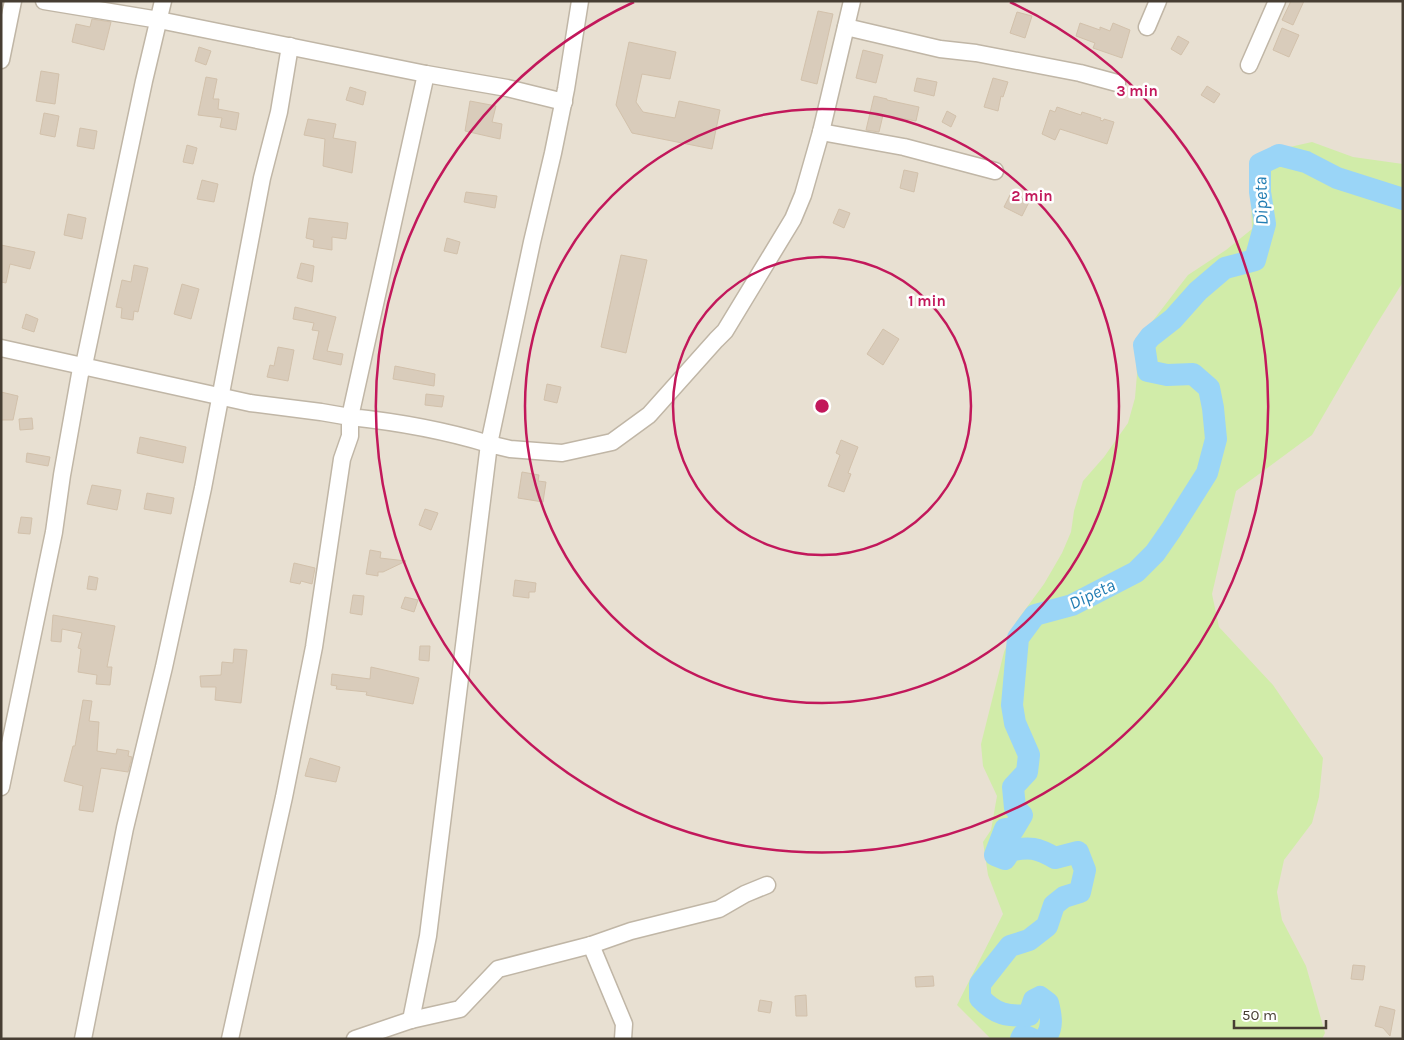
<svg xmlns="http://www.w3.org/2000/svg" width="1404" height="1040" viewBox="0 0 1404 1040" font-family="Karla,sans-serif">
<style>
.residential{fill:#e8e0d2}
.green{fill:#d1eca9}
.lines{fill:none;stroke-linecap:round;stroke-linejoin:round}
.river{stroke:#9ad5f7;stroke-width:22}
.building{fill:#d9ccbb;stroke:#d2c1ab}
.minor-casing{stroke:#c0b6a6;stroke-width:19}
.minor{stroke:#fff;stroke-width:16}
.ring{fill:none;stroke:#c2185b;stroke-width:2.5}
.labels{text-anchor:middle;dominant-baseline:central;stroke-width:5;stroke-linejoin:round;paint-order:stroke}
.water-label{font-size:18px;font-style:italic;fill:#227db3;stroke:#fff}
.centre{fill:#c2185b;stroke:#fff;stroke-width:2.5}
.ring-label{font-size:15px;text-anchor:middle;font-weight:bold;fill:#c2185b;stroke:#fff;stroke-width:5;stroke-linejoin:round;paint-order:stroke}
</style>
<rect width="100%" height="100%" fill="#f4eee4"/>
<rect class="residential" x="1" y="1" width="1402" height="1038"/>
<polygon class="green" points="1312,142 1353,157 1403,164 1403,282 1373,330 1312,435 1236,491 1212,594 1219,627 1273,685 1323,758 1319,797 1312,823 1284,860 1277,892 1282,920 1306,966 1325,1033 1322,1039 991,1039 957,1005 1003,914 988,875 983,842 991,830 997,796 983,766 981,744 1004,652 1016,622 1044,584 1062,553 1071,532 1074,511 1083,481 1104,457 1128,423 1135,398 1137,374 1135,344 1188,275 1226,250 1252,229 1250,173 1255,155"/>
<g class="lines">
<g class="river">
<polyline points="1021,1039 1023,1035 1032,1039"/>
<path d="M1044,1039C1054,1029 1051,1015 1048,1003L1040,997L1034,1000L1029,1015C1007,1017 995,1014 980,998V984L1010,946L1029,940L1047,926L1054,905L1064,897L1080,892L1085,870L1078,852L1055,858C1038,848 1029,846 1010,851L1005,859L995,855L1005,829L1013,830L1022,815L1015,808L1013,787L1027,772L1029,755L1015,723L1012,705L1018,638L1035,615L1072,605L1136,572L1155,553L1171,530L1207,473L1216,439L1213,408L1209,388L1193,374L1167,375L1148,371L1144,345L1150,337L1173,319L1198,291L1225,268L1255,260L1265,224L1260,192V164L1279,155L1306,162L1337,178L1403,199"/>
</g>
</g>
<g class="building">
<polygon points="1291,1 1304,1 1293,25 1282,20"/>
<polygon points="818,11 833,14 817,84 801,80"/>
<polygon points="1017,12 1032,16 1025,38 1010,33"/>
<polygon points="92,19 111,22 104,50 72,42 76,24 90,27"/>
<polygon points="1080,23 1100,30 1100,27 1110,31 1113,23 1130,30 1122,58 1093,48 1095,43 1076,36"/>
<polygon points="1282,28 1299,35 1289,57 1273,50"/>
<polygon points="1178,36 1189,42 1181,55 1171,49"/>
<polygon points="629,42 676,52 670,79 642,74 636,102 643,112 675,118 679,101 720,110 712,149 632,133 616,105"/>
<polygon points="199,47 211,51 206,65 195,61"/>
<polygon points="863,50 883,55 876,83 856,78"/>
<polygon points="41,71 59,74 55,104 36,101"/>
<polygon points="206,77 217,79 213,99 219,99 218,109 239,113 236,130 220,127 222,118 198,115"/>
<polygon points="917,78 937,82 934,96 914,91"/>
<polygon points="993,78 1008,82 1003,97 1001,96 998,111 984,107"/>
<polygon points="1207,86 1220,94 1214,103 1201,95"/>
<polygon points="350,87 366,92 363,105 346,100"/>
<polygon points="874,96 887,99 887,100 919,107 916,121 883,115 879,132 866,130"/>
<polygon points="470,101 496,106 492,122 502,124 500,139 465,131"/>
<polygon points="1057,107 1081,115 1082,112 1101,118 1100,120 1103,121 1104,119 1114,122 1107,144 1060,129 1055,140 1042,134 1050,110 1055,112"/>
<polygon points="947,111 956,116 951,127 942,122"/>
<polygon points="44,113 59,116 55,137 40,134"/>
<polygon points="308,119 336,124 333,138 356,142 352,173 323,166 325,139 304,135"/>
<polygon points="80,128 97,131 94,149 77,146"/>
<polygon points="187,145 197,148 193,164 183,162"/>
<polygon points="904,170 918,173 914,192 900,188"/>
<polygon points="202,180 218,184 214,202 197,199"/>
<polygon points="466,192 497,196 495,208 464,202"/>
<polygon points="1011,193 1029,202 1022,216 1004,207"/>
<polygon points="839,209 850,213 844,228 833,223"/>
<polygon points="68,214 86,218 82,239 64,235"/>
<polygon points="309,218 348,223 346,239 332,237 332,250 313,247 314,240 306,238"/>
<polygon points="447,238 460,242 457,254 444,251"/>
<polygon points="1,245 35,252 30,269 10,264 6,283 1,282"/>
<polygon points="621,255 647,260 626,353 601,347"/>
<polygon points="301,263 314,266 312,282 297,278"/>
<polygon points="134,265 148,268 138,312 134,311 133,320 121,318 122,308 116,307 122,280 131,282"/>
<polygon points="182,284 199,289 191,319 174,314"/>
<polygon points="295,307 336,317 327,351 343,354 341,365 313,359 319,331 312,330 314,323 293,319"/>
<polygon points="26,314 38,319 34,332 22,328"/>
<polygon points="883,329 899,339 883,365 867,354"/>
<polygon points="278,347 294,350 288,381 267,377 270,365 274,366"/>
<polygon points="395,366 435,374 434,386 393,379"/>
<polygon points="547,384 561,387 557,403 544,400"/>
<polygon points="1,392 18,396 13,420 1,420"/>
<polygon points="426,394 444,396 442,407 425,405"/>
<polygon points="32,418 33,429 20,430 19,419"/>
<polygon points="140,437 186,447 183,463 137,453"/>
<polygon points="841,440 858,447 848,473 851,474 844,492 828,486 840,455 836,453"/>
<polygon points="27,453 50,457 48,466 26,462"/>
<polygon points="522,472 539,475 538,481 546,482 543,502 518,498"/>
<polygon points="92,485 121,490 117,510 87,504"/>
<polygon points="147,493 174,498 171,514 144,509"/>
<polygon points="425,509 438,513 431,530 419,525"/>
<polygon points="21,517 32,518 30,534 18,533"/>
<polygon points="370,550 381,552 380,558 406,561 383,572 378,572 378,576 366,574"/>
<polygon points="294,563 315,568 312,584 301,581 300,584 290,582"/>
<polygon points="89,576 98,578 96,590 87,589"/>
<polygon points="515,580 536,583 535,592 529,592 529,598 513,596"/>
<polygon points="353,595 364,596 362,615 350,613"/>
<polygon points="405,597 418,600 414,612 401,608"/>
<polygon points="53,615 115,626 107,667 112,667 110,685 96,684 97,675 78,672 81,649 78,648 82,633 62,629 61,642 51,641"/>
<polygon points="420,646 430,646 429,661 419,660"/>
<polygon points="234,649 247,650 241,703 215,700 216,687 201,687 200,676 221,675 222,662 233,663"/>
<polygon points="371,667 419,678 413,704 366,695 367,692 336,689 337,686 331,685 332,674 370,679"/>
<polygon points="83,700 92,701 89,721 99,722 97,751 116,754 117,749 129,751 128,756 132,757 128,772 101,768 93,812 79,810 83,786 64,781 73,746 75,746"/>
<polygon points="310,758 340,767 336,782 305,776"/>
<polygon points="1353,965 1365,966 1363,980 1351,979"/>
<polygon points="933,976 934,986 916,987 915,977"/>
<polygon points="806,995 807,1016 796,1016 795,996"/>
<polygon points="760,1000 772,1002 770,1013 758,1011"/>
<polygon points="1380,1006 1395,1010 1390,1036 1383,1028 1375,1026"/>
</g>
<g class="lines">
<defs>
<g id="minor">
<polyline points="44,1 159,20 426,74 507,88 564,102"/>
<polyline points="846,27 940,49 976,53 1080,73 1117,83"/>
<polyline points="1147,27 1158,1"/>
<polyline points="1,60 13,1"/>
<polyline points="1249,65 1277,1"/>
<path d="M426,74L350,417C398,422 443,430 489,444L532,242L553,153L566,89L580,1"/>
<polyline points="821,132 904,147 995,171"/>
<polyline points="1,348 250,403 321,412 350,417 350,436 342,459 314,647 284,797 230,1039"/>
<polyline points="1,787 54,532 62,475 80,374 84,365 144,81 163,1"/>
<polyline points="591,945 624,1024 623,1039"/>
<polyline points="411,1020 428,936 489,444 510,449 562,453 612,442 649,415 716,340 725,331 793,219 803,195 821,132 852,1"/>
<polyline points="83,1039 125,828 164,667 203,488 262,178 279,112 290,46"/>
<polyline points="355,1039 411,1020 460,1009 498,969 591,945 631,931 719,909 745,894 767,885"/>
</g>
</defs>
<use href="#minor" class="minor-casing"/>
<use href="#minor" class="minor"/>
</g>
<g class="ring">
<circle cx="822" cy="406" r="149"/>
<circle cx="822" cy="406" r="297"/>
<path d="M1010 2A446 446 0 1 1 634 2"/>
</g>
<g class="labels">
<g class="water-label">
<text transform="translate(1261 201) rotate(-92)">Dipeta</text>
<text transform="translate(1092 594) rotate(-25)">Dipeta</text>
</g>
</g>
<circle cx="822" cy="406" r="8" class="centre"/>
<g class="ring-label">
<text x="1137" y="96">3 min</text>
<text x="1032" y="201">2 min</text>
<text x="927" y="306">1 min</text>
</g>
<rect width="1404" height="1040" fill="none" stroke="#473e33" stroke-width="5"/>
<path d="M1234 1020v8h92v-8" fill="none" stroke="#473e33" stroke-width="2.5"/>
<text x="1242" y="1020" font-size="15" fill="#473e33" stroke="#ffffff" stroke-width="4" paint-order="stroke">50 m</text>
</svg>
